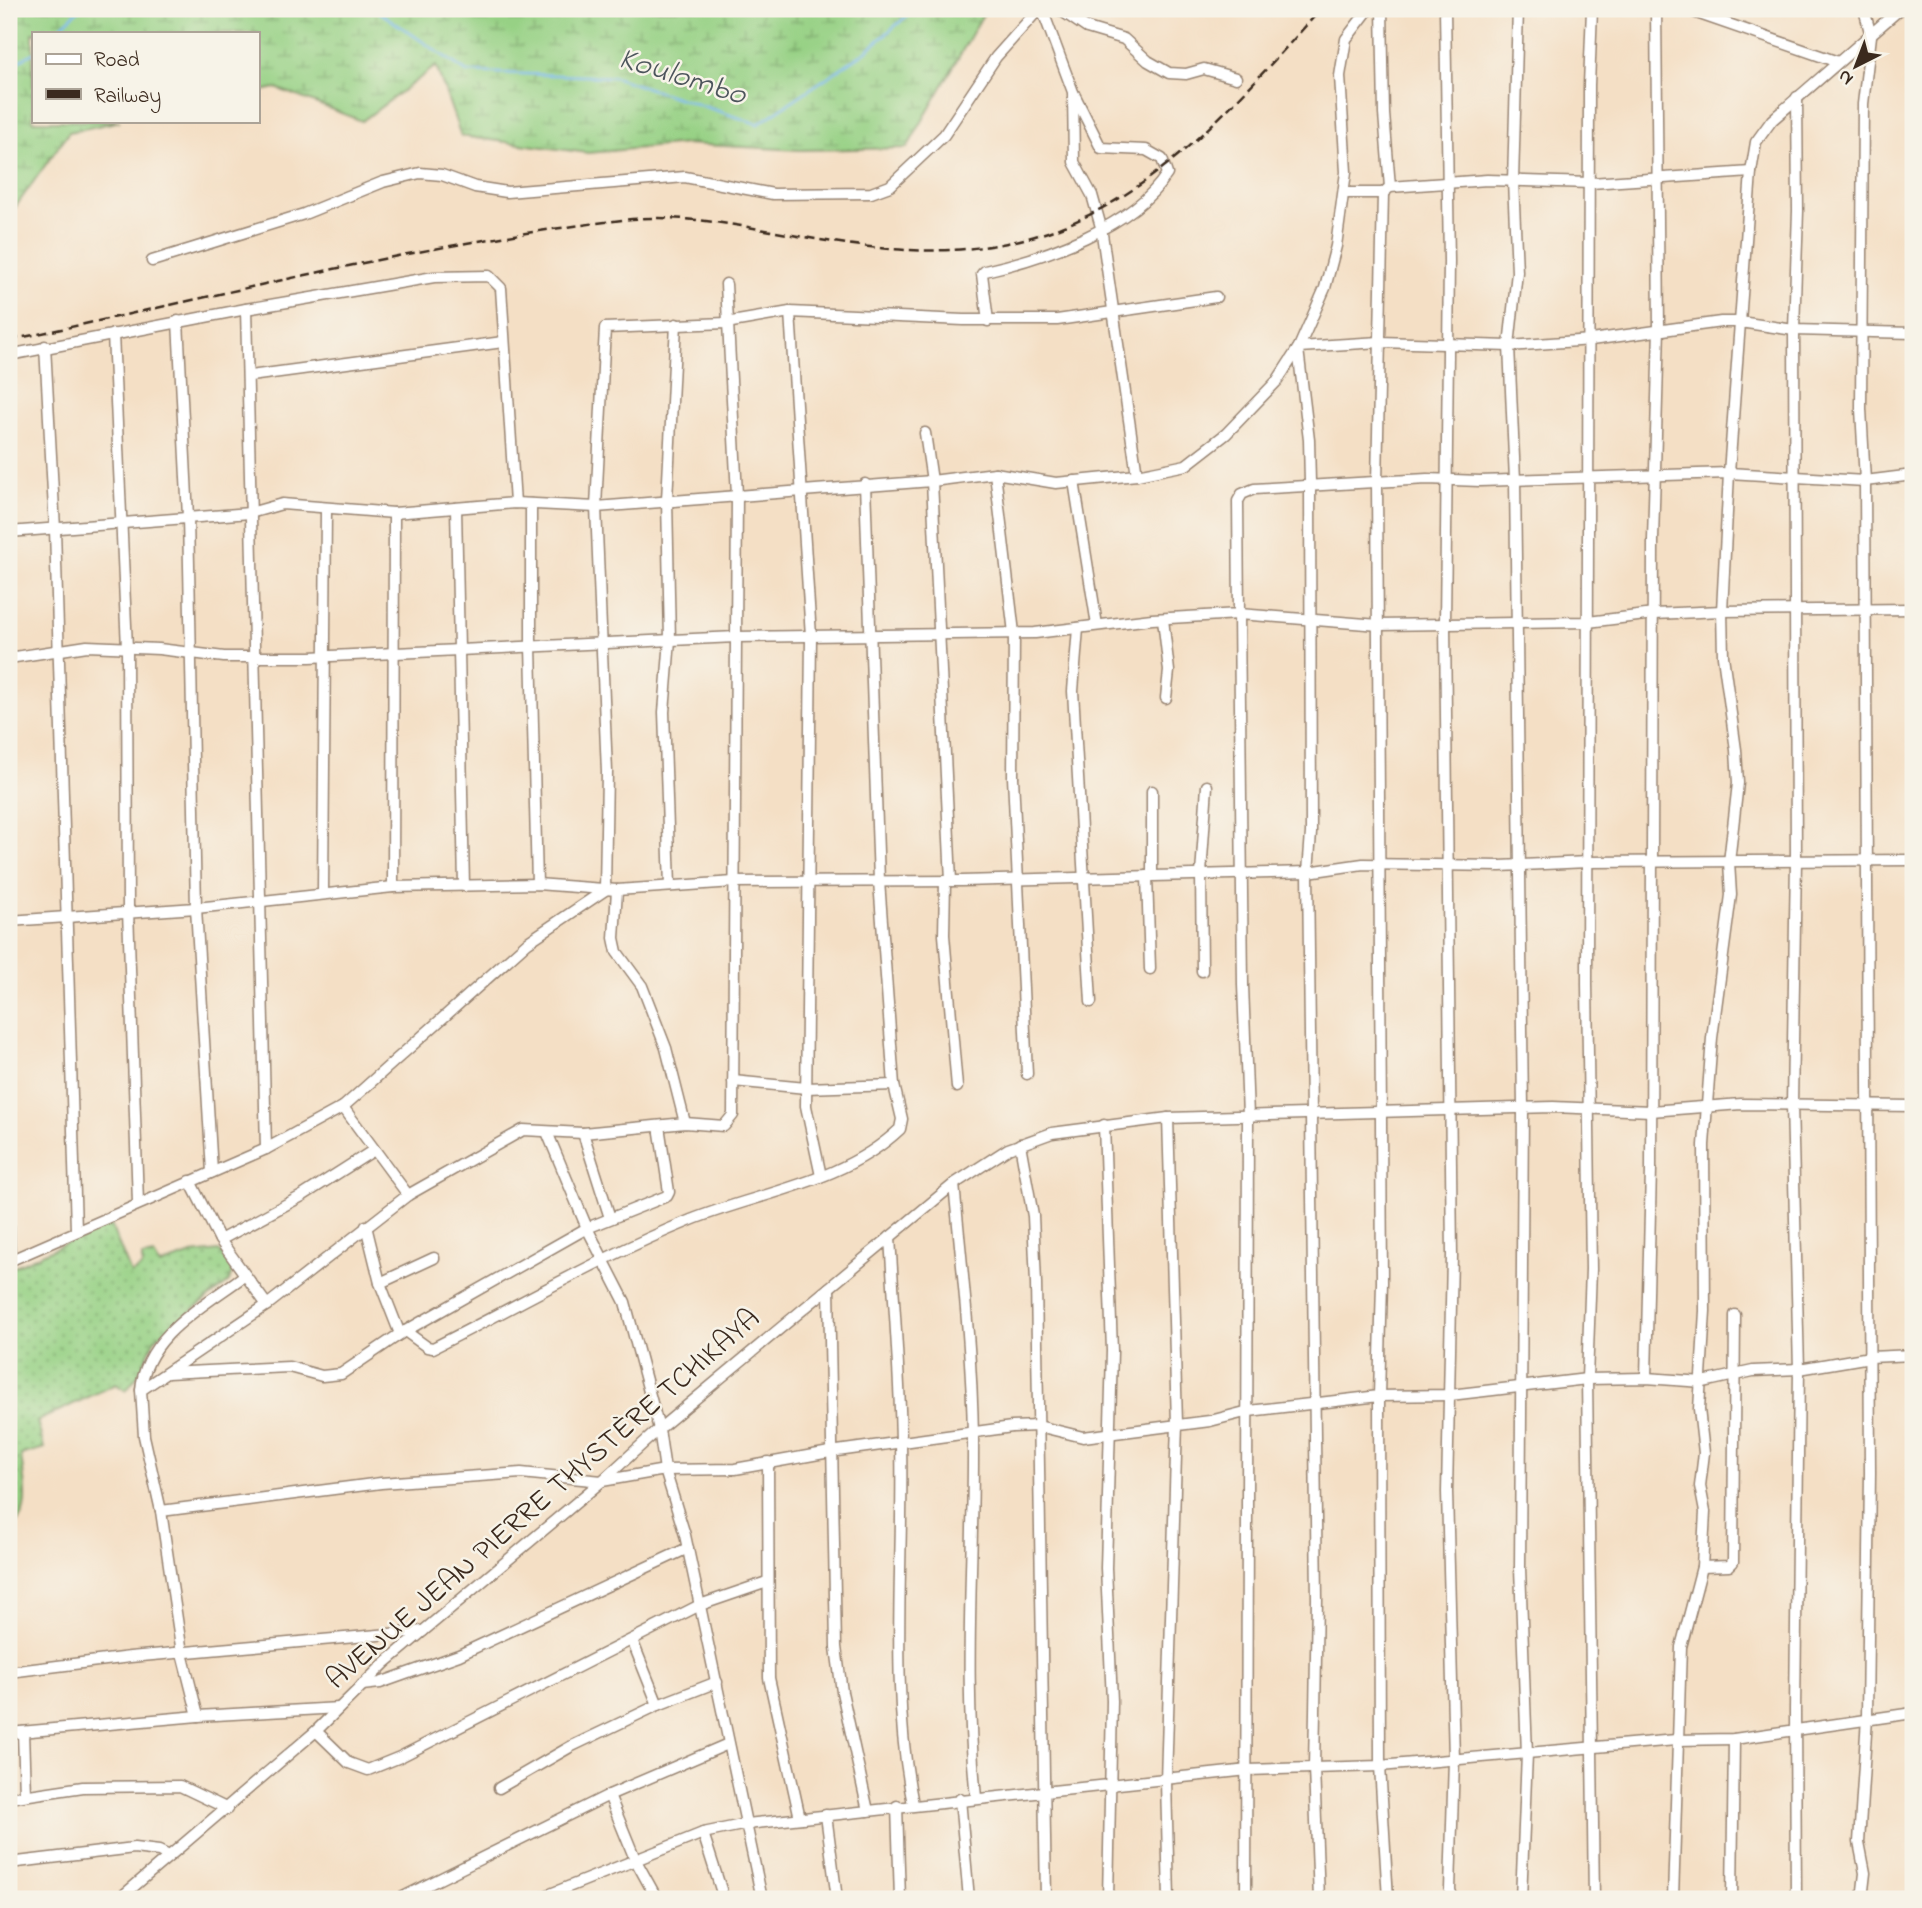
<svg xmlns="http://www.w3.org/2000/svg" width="1922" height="1908" viewBox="0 0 1922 1908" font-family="'Indie Flower',sans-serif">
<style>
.grass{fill:url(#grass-dots);stroke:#697e52;stroke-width:2}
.wetland{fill:url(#wetland-marsh);stroke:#697e52;stroke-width:2}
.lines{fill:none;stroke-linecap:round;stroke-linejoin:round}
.stream{stroke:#78b8ed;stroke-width:2.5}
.minor-casing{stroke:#988472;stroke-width:13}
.minor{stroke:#fff;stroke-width:10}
.rail{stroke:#3b2a1e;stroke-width:2.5;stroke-dasharray:10 5;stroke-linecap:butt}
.labels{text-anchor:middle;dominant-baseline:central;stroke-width:5;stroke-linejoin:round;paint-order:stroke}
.street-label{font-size:30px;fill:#3b2a1e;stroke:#f7f3e8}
.water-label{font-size:32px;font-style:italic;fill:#4d555c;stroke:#f7f3e8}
</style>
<defs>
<pattern id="grass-dots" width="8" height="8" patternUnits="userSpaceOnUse" patternTransform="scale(1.75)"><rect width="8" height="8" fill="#97d185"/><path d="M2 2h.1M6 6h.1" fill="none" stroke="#7caa6c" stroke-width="1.8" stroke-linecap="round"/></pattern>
<pattern id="wetland-marsh" width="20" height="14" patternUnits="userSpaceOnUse" patternTransform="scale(1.75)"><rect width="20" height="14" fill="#97d185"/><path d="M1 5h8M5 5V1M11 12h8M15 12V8" fill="none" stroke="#7caa6c"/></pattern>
</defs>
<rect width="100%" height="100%" fill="#f7f3e8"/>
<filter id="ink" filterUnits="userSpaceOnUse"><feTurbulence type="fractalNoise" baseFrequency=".0143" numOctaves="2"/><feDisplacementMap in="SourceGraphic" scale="14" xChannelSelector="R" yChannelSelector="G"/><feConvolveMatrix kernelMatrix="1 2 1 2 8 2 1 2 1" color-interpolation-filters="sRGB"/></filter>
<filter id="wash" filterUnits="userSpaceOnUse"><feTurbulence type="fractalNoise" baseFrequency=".00686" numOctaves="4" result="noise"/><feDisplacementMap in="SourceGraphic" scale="28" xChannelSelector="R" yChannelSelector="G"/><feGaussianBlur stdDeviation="1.57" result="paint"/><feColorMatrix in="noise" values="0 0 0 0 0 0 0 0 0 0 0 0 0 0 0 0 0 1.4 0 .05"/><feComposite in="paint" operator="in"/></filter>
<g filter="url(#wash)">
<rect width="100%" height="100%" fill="#f4dfc5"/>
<path class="grass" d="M110,1223L131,1274L142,1267V1257L154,1255L160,1265L192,1254L219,1251L234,1265L229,1282L155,1339L139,1374L126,1391L116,1384L37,1421L44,1448L21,1455C23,1477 34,1517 9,1528V1269Z"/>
<polygon class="wetland" points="9,9 986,9 907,148 801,150 686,144 588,153 461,136 436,66 362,121 276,88 257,92 257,33 33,33 33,121 120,121 69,132 9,216"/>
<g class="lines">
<g class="stream">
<polyline points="375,9 467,72 614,77 758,124 865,52 915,9"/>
<polyline points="54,33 80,9"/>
<polyline points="9,67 33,53"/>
</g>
</g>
</g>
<g filter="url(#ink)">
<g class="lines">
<defs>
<g id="minor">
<polyline points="1042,9 1073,92 1074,162 1092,195 1101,227 1137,475"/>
<polyline points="1059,9 1087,28 1124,39 1148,61 1169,73 1186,74 1204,69 1236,78"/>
<polyline points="1382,9 1384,114 1390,187"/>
<polyline points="1445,9 1449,261 1445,624 1452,1256 1447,1492 1454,1759 1450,1890 1453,1899"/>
<polyline points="1518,9 1513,181 1517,272 1509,346 1515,480 1523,1108 1520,1568 1527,1754 1521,1899"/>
<polyline points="1592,9 1589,85 1587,984 1591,1269 1587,1379 1594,1899"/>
<polyline points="1685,9 1838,62"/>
<polyline points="1344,193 1383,193 1390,187 1487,180 1591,183 1751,172"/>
<polyline points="1383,193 1377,483 1382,1282 1379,1396 1380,1766 1388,1899"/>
<polyline points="152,261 304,214 383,182 420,173 442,175 475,187 507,192 685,177 773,194 871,193 890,186 944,135 996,57 1039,9"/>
<polyline points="246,309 266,1149"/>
<polyline points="790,312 811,636 806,1106 821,1176"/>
<polyline points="178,321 188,517 196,908 212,1172"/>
<path d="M988,321L982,274L985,271C1044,258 1133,227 1167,174L1162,159L1146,150L1101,148L1074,94"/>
<polyline points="113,334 127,648 128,910 138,1203"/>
<polyline points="45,346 55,529 76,1230"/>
<polyline points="1299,347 1380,342 1509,346 1591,340 1721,322 1740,322 1794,330 1913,333"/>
<polyline points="1298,349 1309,440 1310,483 1311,833 1308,872 1317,1599 1314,1768 1319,1899"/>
<polyline points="9,355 246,309 434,277 489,276 501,288 515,503"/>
<polyline points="250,376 503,342"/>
<polyline points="925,433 932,481 951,881"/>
<polyline points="995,473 1014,633 1013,777 1027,1074"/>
<polyline points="1074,481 1097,625"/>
<polyline points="531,504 531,646 537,884"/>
<polyline points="456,508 464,886"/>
<polyline points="9,532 250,513 282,504 394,513 515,503 596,507 932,481 995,473 1056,483 1137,475 1186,465 1226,434 1277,381 1299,347 1325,288 1336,246 1346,172 1340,76 1346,39 1369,9"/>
<polyline points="1163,619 1169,671 1166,698"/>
<polyline points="1078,628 1073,691 1091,1002"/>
<polyline points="9,658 87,646 159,649 224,657 310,657 736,637 737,495 726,284"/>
<polyline points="1152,791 1152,876"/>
<polyline points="1147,876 1150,969"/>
<polyline points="945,881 944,935 957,1087"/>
<polyline points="670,886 664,712 670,640 667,500 676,324"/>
<polyline points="393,887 394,513"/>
<polyline points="617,890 614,938 617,952 642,986 666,1048 685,1123"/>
<polyline points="323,893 326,509"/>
<polyline points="9,921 196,908 393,887 537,884 617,890 734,882 962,881 1308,872 1363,864 1500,866 1588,862 1913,860"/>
<polyline points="1202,971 1201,874 1207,786"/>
<polyline points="733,1081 806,1088 894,1085"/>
<polyline points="343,1107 408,1195"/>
<polyline points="1168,1118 1177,1423 1166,1781 1169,1899"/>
<polyline points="1104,1125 1112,1351 1106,1568 1112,1701 1108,1899"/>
<polyline points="547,1132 587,1228 625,1302 659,1429 665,1470 685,1535 762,1899"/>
<polyline points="583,1133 610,1218"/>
<polyline points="1020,1144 1033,1216 1036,1283 1046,1899"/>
<polyline points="190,1181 220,1240 267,1305"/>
<path d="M954,1184C962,1268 972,1353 973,1438C974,1558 963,1677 976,1797"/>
<polyline points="9,1226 10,1260"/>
<polyline points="366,1226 380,1283 400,1334"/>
<path d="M890,1237C894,1306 900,1375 901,1444C904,1565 889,1686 913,1804"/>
<polyline points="220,1240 302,1196 374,1150"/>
<polyline points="9,1261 266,1149 343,1107 528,942 605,890 607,772 596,507 605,328 726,323 790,312 963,320 1057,320 1216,297"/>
<polyline points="380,1283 434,1258"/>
<polyline points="829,1288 836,1647 842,1692 868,1811"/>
<path d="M405,1331L427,1347L433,1348C519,1305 602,1256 691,1220C761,1192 843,1183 900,1129L902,1119L894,1085L879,881L865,484"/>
<polyline points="167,1373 289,1367 322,1376 341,1374 400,1334 587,1228 667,1196 669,1192 659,1126"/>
<polyline points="1646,1378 1651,1169 1653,540 1659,328 1656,9"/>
<path d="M141,1390C145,1335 206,1305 245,1275"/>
<polyline points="768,1462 769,1678 800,1818"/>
<polyline points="161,1511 381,1483 521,1473 602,1481 665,1470 735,1469 830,1452 1012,1427 1038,1426 1083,1437 1210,1421 1249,1411 1379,1396 1450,1395 1587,1379 1646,1378 1703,1382 1753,1371 1799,1369 1870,1357 1913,1355"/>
<polyline points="1702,1567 1729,1566 1733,1562 1735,1315"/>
<polyline points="632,1640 658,1705"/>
<polyline points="9,1672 130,1657 423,1631"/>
<polyline points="362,1685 380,1683 459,1655 688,1548"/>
<polyline points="198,1716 182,1653 161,1511 144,1436 141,1390 267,1305 408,1195 523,1130 583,1133 685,1123 724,1126 733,1115 736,637 1035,633 1152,619 1239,614 1238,501 1242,494 1254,489 1427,479 1480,481 1729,473 1865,481 1913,475"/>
<polyline points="316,1731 349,1763 368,1770 400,1757 700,1605 767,1582"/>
<polyline points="23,1732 25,1794"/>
<polyline points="9,1733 198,1716 339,1708"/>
<polyline points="499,1788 570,1747 658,1705 717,1682"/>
<polyline points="609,1795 635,1859 657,1899"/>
<polyline points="9,1798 83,1787 180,1786 228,1809"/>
<polyline points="960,1799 969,1899"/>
<polyline points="897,1806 900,1899"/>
<polyline points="826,1815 837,1899"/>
<polyline points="703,1833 724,1899"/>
<polyline points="9,1863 134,1848 159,1851 169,1856"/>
<polyline points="119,1899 316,1731 385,1663 602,1481 659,1429 954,1184 1008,1149 1052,1133 1168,1118 1553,1107 1651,1111 1741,1104 1913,1106"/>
<polyline points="399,1899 609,1795 728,1744"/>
<polyline points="538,1899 703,1833 747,1824 1248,1770 1380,1766 1676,1740 1734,1739 1913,1713"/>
<polyline points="1246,1899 1248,1116 1243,985 1239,614 1379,625 1588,622 1654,614 1722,611 1913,609"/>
<polyline points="1673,1899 1681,1647 1702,1567 1705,1512 1700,1486 1704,1453 1699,1409 1705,1311 1704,1145 1712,1038 1731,895 1729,862 1738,783 1736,750 1723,656 1722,611 1729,473 1751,172 1756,142 1772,120 1900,9"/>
<polyline points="1732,1899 1734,1739"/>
<polyline points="1796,1899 1795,1710 1799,1369 1792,1105 1796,860 1794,330 1798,211 1797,97"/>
<polyline points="1862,1899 1865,1873 1859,1842 1867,1718 1870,1473 1865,481 1861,409 1863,104 1871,36 1864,9"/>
</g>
</defs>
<use href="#minor" class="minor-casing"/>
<use href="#minor" class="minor"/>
<path class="rail" d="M9,340C213,298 414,244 622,220C699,211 777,235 854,245C1083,277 1180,165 1321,9"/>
</g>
</g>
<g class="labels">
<g class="street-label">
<text transform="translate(544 1500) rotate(-41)">AVENUE JEAN PIERRE THYSTÈRE TCHIKAYA</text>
</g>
<g class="water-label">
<text transform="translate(682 78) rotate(17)">Koulombo</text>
</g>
</g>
<rect width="1922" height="1908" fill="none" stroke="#f7f3e8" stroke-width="35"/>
<rect x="32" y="32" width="228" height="91" fill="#f7f3e8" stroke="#aca397" stroke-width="2"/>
<rect x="46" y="54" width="35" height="10" fill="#ffffff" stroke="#aca397" stroke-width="2"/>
<text x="94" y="66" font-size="21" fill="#3b2a1e">Road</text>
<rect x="46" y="89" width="35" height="10" fill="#3b2a1e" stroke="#aca397" stroke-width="2"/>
<text x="94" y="102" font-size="21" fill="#3b2a1e">Railway</text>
<g transform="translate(1856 66) rotate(222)" stroke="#f7f3e8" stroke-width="5" paint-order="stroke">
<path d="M0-5L12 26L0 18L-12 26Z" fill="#3b2a1e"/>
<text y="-10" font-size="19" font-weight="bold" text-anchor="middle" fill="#3b2a1e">N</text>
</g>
</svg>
